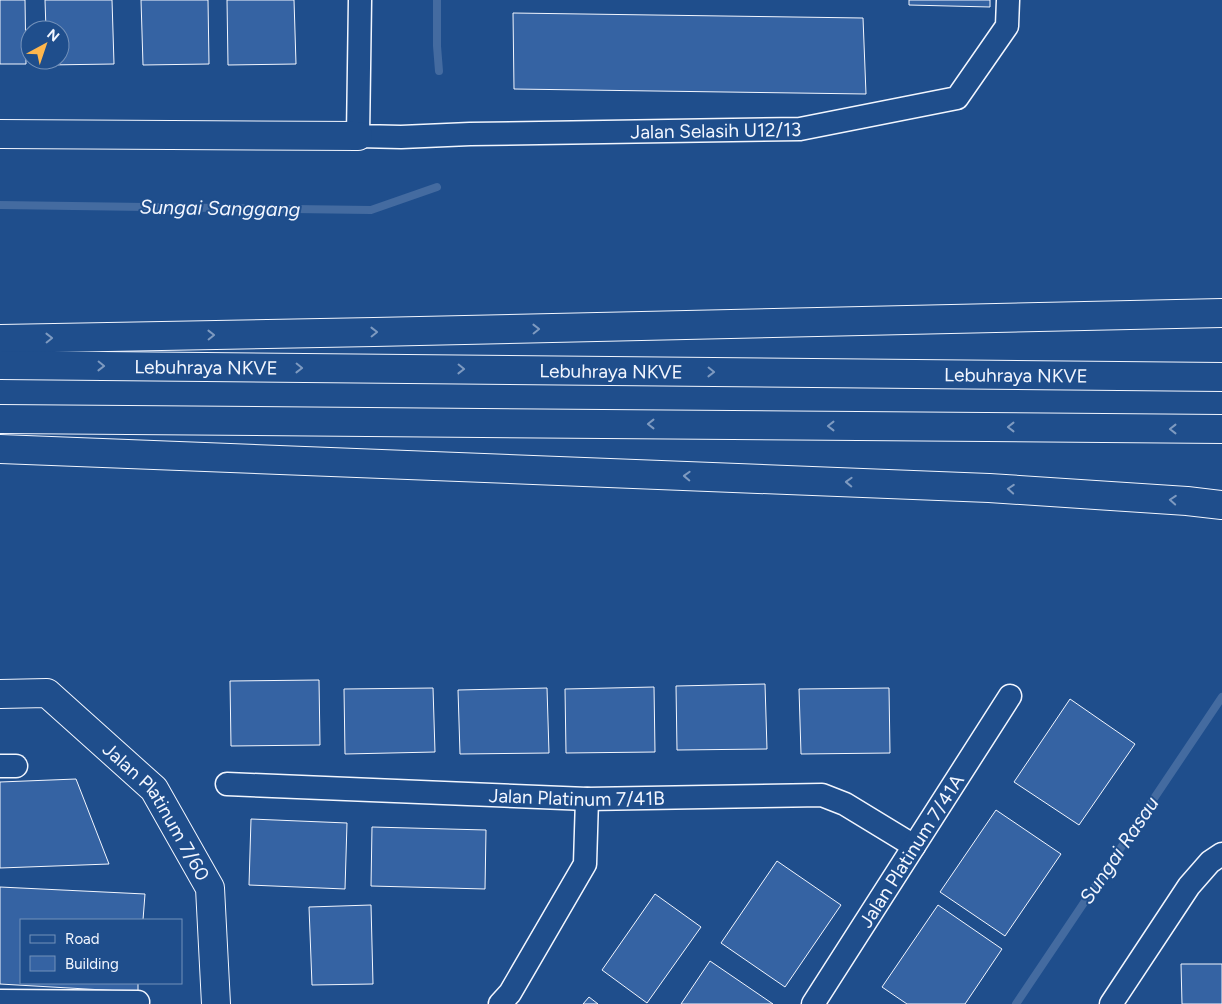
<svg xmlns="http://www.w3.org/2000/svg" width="1222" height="1004" viewBox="0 0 1222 1004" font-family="Figtree,sans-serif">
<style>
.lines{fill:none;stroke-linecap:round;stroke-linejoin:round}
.stream{stroke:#446ba0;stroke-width:8}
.building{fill:#3563a3;stroke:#f2f6ff}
.minor-casing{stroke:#f2f6ff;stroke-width:25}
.tertiary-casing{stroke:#f2f6ff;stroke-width:30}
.motorway-casing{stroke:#f2f6ff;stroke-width:30}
.minor{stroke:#1f4e8c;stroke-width:22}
.tertiary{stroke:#1f4e8c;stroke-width:28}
.motorway{stroke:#1f4e8c;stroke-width:28}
.oneway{stroke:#7e9ac0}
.labels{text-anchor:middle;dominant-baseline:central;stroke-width:4;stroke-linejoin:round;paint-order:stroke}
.street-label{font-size:19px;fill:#f2f6ff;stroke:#1f4e8c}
.water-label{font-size:20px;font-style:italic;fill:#f2f6ff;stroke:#1f4e8c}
</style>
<rect width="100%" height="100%" fill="#1f4e8c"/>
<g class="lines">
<g class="stream">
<polyline points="437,0 437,46 439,71"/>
<polyline points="0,205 371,210 437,187"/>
<polyline points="1016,1004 1222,697"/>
</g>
</g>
<g class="building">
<polygon points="0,0 25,0 26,64 0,64"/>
<polygon points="45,0 112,0 114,64 47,65 46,60 60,60 60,30 46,30"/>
<polygon points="141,0 208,0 209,64 143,65"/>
<polygon points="227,0 294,0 296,64 228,65"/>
<polygon points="909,0 990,0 990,7 909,5"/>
<polygon points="513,13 863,18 866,94 514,89"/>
<polygon points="319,680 320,745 231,746 230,681"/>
<polygon points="765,684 767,749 677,750 676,686"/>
<polygon points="654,687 655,752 566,753 565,689"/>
<polygon points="433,688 435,752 345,754 344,689"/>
<polygon points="547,688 549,753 460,754 458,690"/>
<polygon points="889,688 890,753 801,754 799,689"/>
<polygon points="1070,699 1135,744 1079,825 1014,782"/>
<polygon points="76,779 109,864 0,868 0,782"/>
<polygon points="996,810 1061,854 1005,936 940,892"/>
<polygon points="251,819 347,823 345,889 249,885"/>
<polygon points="372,827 486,830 485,889 371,886"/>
<polygon points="777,861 841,905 785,987 721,943"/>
<polygon points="0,887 145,894 143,920 21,920 21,983 138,983 138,992 0,984"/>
<polygon points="655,894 701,927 647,1003 602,970"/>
<polygon points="371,905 373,984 312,985 309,907"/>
<polygon points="938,905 1002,949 965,1004 907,1004 882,987"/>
<polygon points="710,961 773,1004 681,1004"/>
<polygon points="1181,964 1222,964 1222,1004 1182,1004"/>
<polygon points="589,997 598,1004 583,1004"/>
</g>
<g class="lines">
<defs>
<g id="minor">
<path id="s1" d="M360,0L358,136L401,137L470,134L800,129L957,98L1007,26L1008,0"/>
<polyline points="0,766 16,766"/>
<path id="s2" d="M227,784L587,799L822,795L845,804L914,846"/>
<polyline points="0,1001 138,1002"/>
<polyline points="500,1004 510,993 585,864 587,799"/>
<path id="s3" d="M813,1004L1010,696"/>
<polyline points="1111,1004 1189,886 1210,862 1222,854"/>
</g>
<g id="tertiary">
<polyline points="0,134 358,136"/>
<path id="s4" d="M0,694L47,693L154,789L210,888L216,1004"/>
</g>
<g id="motorway">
<polyline points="0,339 374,332 1222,313"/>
<path id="s5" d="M0,365L1222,377"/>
<polyline points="0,419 1222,429"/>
<polyline points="0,449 989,488 1187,501 1222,505"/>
</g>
</defs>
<use href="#minor" class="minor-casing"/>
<use href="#tertiary" class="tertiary-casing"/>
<use href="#motorway" class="motorway-casing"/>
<use href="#minor" class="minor"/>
<use href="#tertiary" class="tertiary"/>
<use href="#motorway" class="motorway"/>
</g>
<defs><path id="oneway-chevron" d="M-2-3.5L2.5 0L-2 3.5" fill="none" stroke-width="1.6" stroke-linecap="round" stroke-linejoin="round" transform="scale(1.25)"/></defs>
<g class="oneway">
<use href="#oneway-chevron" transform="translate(536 329) rotate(-1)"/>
<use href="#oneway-chevron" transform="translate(374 332) rotate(-1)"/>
<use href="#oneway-chevron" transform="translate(211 335) rotate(-1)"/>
<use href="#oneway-chevron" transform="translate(49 338) rotate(-1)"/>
<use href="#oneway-chevron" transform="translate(101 366) rotate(1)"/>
<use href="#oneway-chevron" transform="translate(299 368) rotate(1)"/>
<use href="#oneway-chevron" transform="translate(461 369) rotate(1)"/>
<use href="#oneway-chevron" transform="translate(711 372) rotate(1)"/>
<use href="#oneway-chevron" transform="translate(651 424) rotate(-180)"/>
<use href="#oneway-chevron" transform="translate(831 426) rotate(-180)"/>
<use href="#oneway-chevron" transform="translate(1011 427) rotate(-180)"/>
<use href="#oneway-chevron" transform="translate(1173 429) rotate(-180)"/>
<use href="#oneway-chevron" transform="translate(687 476) rotate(-178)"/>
<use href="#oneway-chevron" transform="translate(849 482) rotate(-178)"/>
<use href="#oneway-chevron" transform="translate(1011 489) rotate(-176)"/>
<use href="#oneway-chevron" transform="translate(1173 500) rotate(-176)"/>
</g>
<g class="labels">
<g class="street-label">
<text stroke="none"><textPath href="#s1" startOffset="494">Jalan Selasih U12/13</textPath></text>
<text stroke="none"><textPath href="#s5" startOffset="206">Lebuhraya NKVE</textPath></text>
<text stroke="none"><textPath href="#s5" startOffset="611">Lebuhraya NKVE</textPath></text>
<text stroke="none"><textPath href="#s5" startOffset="1016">Lebuhraya NKVE</textPath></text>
<text stroke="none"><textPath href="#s2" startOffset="350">Jalan Platinum 7/41B</textPath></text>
<text stroke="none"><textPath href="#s4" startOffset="210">Jalan Platinum 7/60</textPath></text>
<text stroke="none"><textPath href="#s3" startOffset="182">Jalan Platinum 7/41A</textPath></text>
</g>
<g class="water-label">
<text transform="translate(220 208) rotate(1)">Sungai Sanggang</text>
<text transform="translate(1119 850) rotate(-56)">Sungai Rasau</text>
</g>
</g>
<rect x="20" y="919" width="162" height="65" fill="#1f4e8c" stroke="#7391ba"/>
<rect x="30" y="935" width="25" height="8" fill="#1f4e8c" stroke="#7391ba"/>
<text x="65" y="944" font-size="15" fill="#f2f6ff">Road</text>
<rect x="30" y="956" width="25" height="15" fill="#3563a3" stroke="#7391ba"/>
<text x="65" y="969" font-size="15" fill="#f2f6ff">Building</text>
<g transform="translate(45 45) rotate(40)"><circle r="24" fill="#1f4e8c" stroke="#7391ba"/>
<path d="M0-4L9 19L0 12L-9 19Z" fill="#ffb74d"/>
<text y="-8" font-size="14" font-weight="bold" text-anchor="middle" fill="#f2f6ff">N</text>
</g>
</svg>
